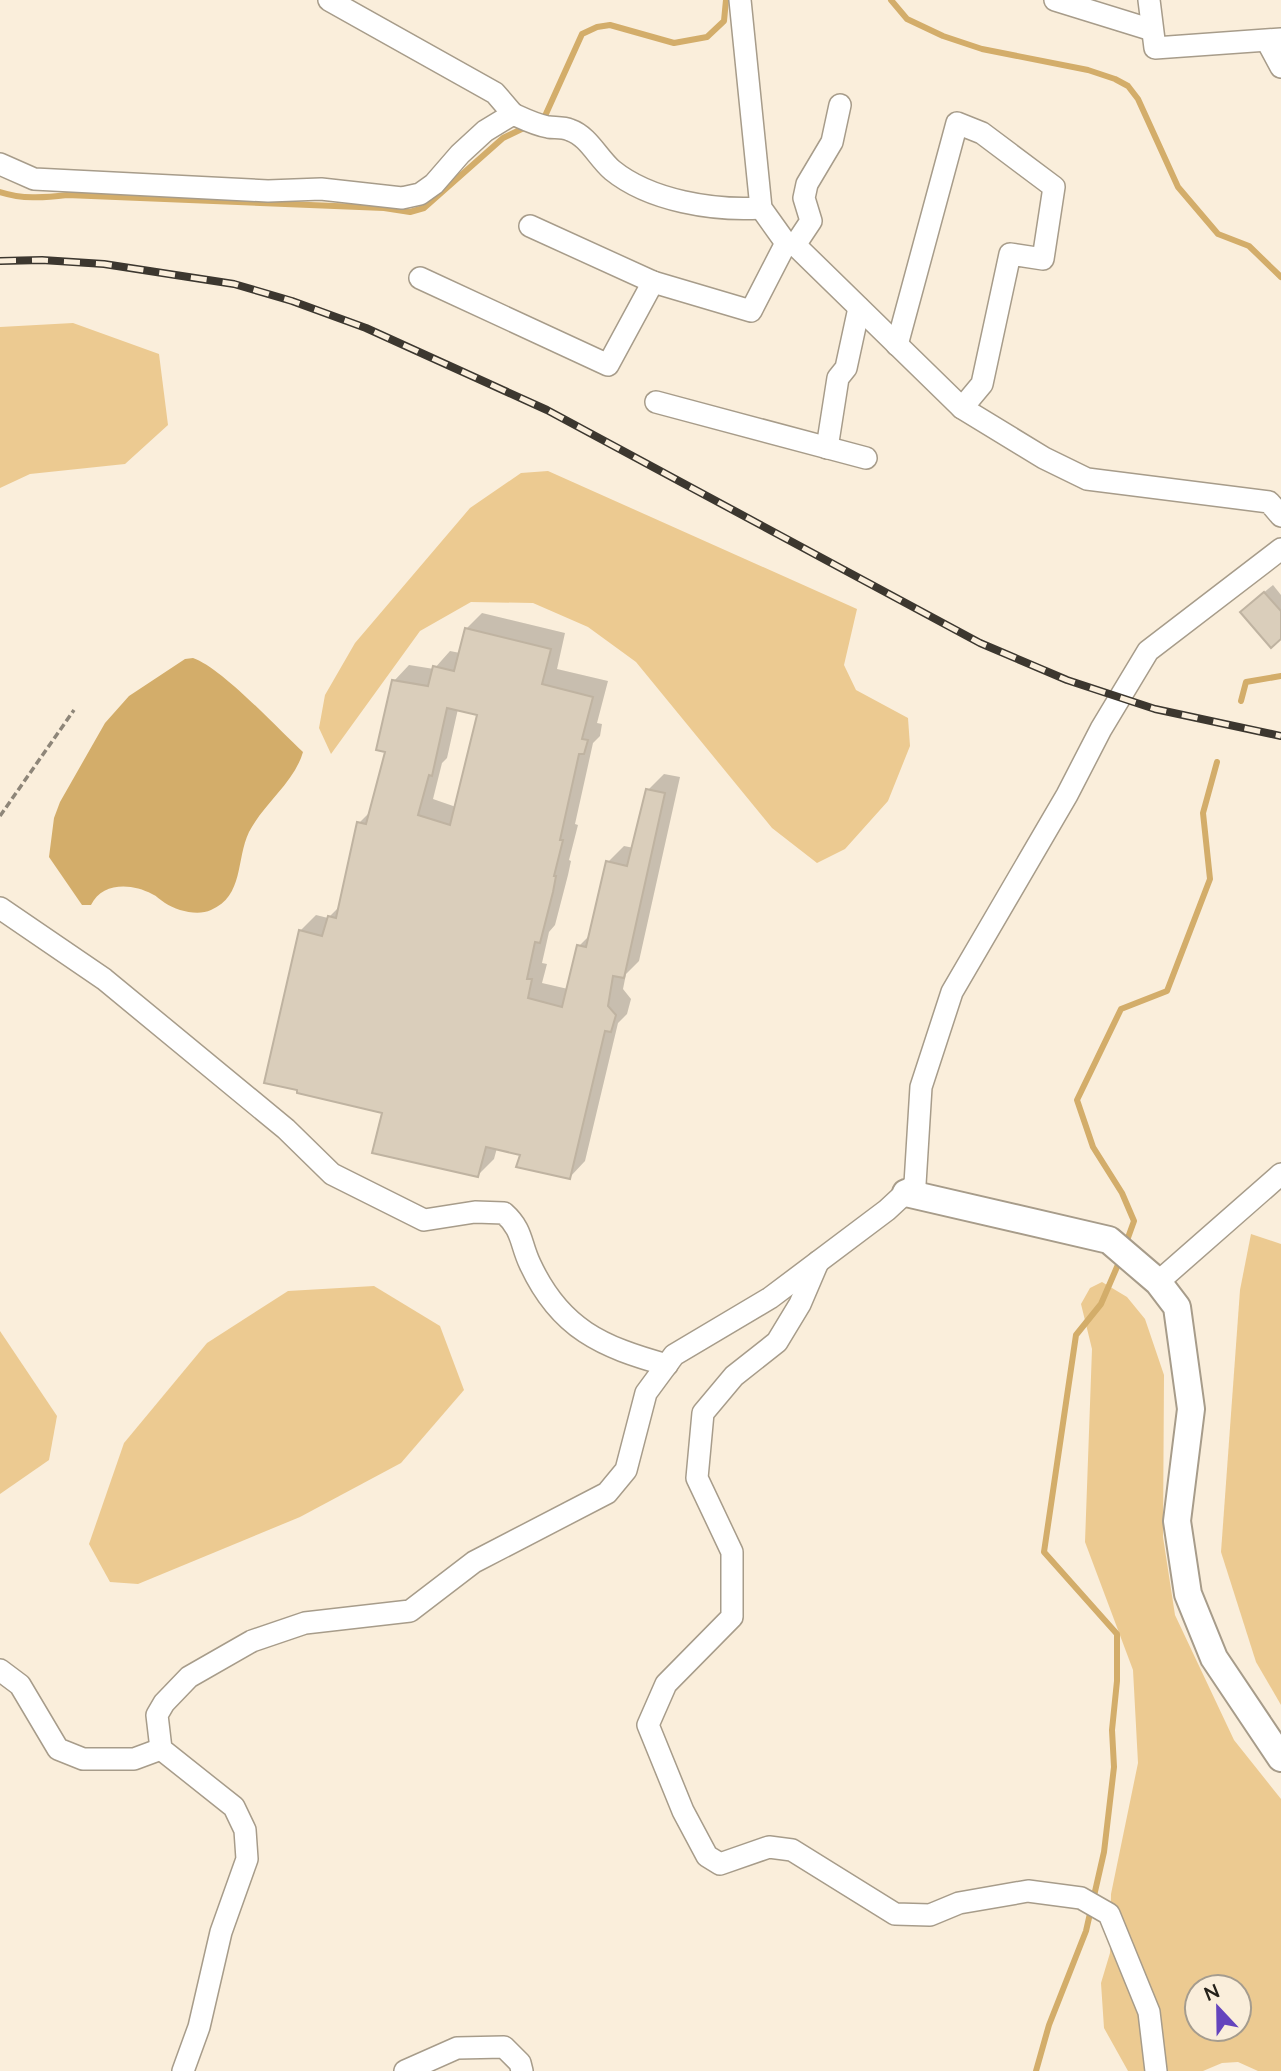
<svg xmlns="http://www.w3.org/2000/svg" width="1281" height="2071" viewBox="0 0 1281 2071" font-family="Lato,sans-serif">
<style>
.green{fill:#ecca91;fill-rule:evenodd}
.water{fill:#d3ad6a}
.shadow{fill:#0003;fill-rule:evenodd}
.lines{fill:none;stroke-linecap:round;stroke-linejoin:round}
.stream{stroke:#d3ad6a;stroke-width:6}
.building{fill:#dacebb;stroke:#bfb3a1;stroke-width:2;fill-rule:evenodd}
.minor-casing{stroke:#a79c8a;stroke-width:24}
.tertiary-casing{stroke:#a79c8a;stroke-width:30}
.path{stroke:#8e8679;stroke-width:3.5;stroke-dasharray:7 3.5;stroke-linecap:butt}
.minor{stroke:#fff;stroke-width:21}
.tertiary{stroke:#fff;stroke-width:26}
.rail-casing{stroke:#3c372f;stroke-width:8}
.rail{stroke:#faeedb;stroke-width:5;stroke-dasharray:16;stroke-linecap:butt}
</style>
<rect width="100%" height="100%" fill="#faeedb"/>
<g class="green">
<polygon points="73,323 159,354 168,425 125,464 30,474 0,488 0,327"/>
<polygon points="548,471 857,609 844,665 856,690 908,718 910,746 888,801 845,849 817,863 772,828 636,662 588,627 533,603 471,602 420,631 331,754 319,728 325,695 355,643 470,508 521,473"/>
<polygon points="1251,1234 1281,1244 1281,1705 1256,1662 1221,1552 1240,1290"/>
<path d="M1102,1282L1127,1297L1145,1319L1164,1375L1163,1537L1175,1615L1234,1740L1281,1799V2071H1258L1238,2062L1222,2063L1203,2071H1128L1104,2028L1101,1983L1110,1953L1111,1894L1138,1763L1133,1670L1085,1542L1092,1349L1081,1304L1090,1288ZM1197,1987H1239V2029H1197Z"/>
<polygon points="374,1286 440,1326 464,1390 401,1463 300,1517 138,1584 110,1582 89,1544 124,1443 207,1343 288,1291"/>
<polygon points="0,1331 57,1416 49,1460 0,1494"/>
</g>
<path class="water" d="M193,658C222,668 277,728 303,752C294,783 264,803 249,832C236,859 244,896 211,910C198,916 177,911 165,903C160,900 157,896 152,894C132,883 102,882 91,905H82L49,857L54,818L60,802L105,723L129,696L185,659Z"/>
<g class="shadow">
<polygon points="1273,585 1281,595 1281,637 1250,604"/>
<path d="M482,613L565,633L557,669L608,681L597,723L602,724L600,736L593,743L575,824L578,825L569,860L571,861L568,875L555,925L549,932L542,963L547,964L542,983L568,989L579,946L592,933L608,862L624,846L634,848L648,790L664,774L680,777L639,961L626,974L623,989L631,999L627,1014L618,1023L585,1161L570,1177L522,1153L497,1148L494,1159L478,1175L384,1111L300,931L316,915L328,918L340,906L359,823L371,811L387,751L394,681L409,665L434,669L450,651L460,653L466,629ZM458,709L479,714L456,807L433,799L442,763L447,758Z"/>
</g>
<g class="lines">
<g class="stream">
<polyline points="891,0 907,19 943,36 982,49 1088,70 1115,79 1128,86 1138,99 1178,187 1218,234 1249,246 1281,277"/>
<polyline points="539,120 545,116 582,34 597,27 610,25 674,43 707,37 724,21 726,0"/>
<path d="M0,192C22,199 43,198 67,195L384,208L410,212L424,208L503,138L530,125"/>
<polyline points="1241,701 1246,682 1281,676"/>
<polyline points="1125,1246 1134,1221 1122,1193 1093,1147 1077,1100 1121,1009 1167,991 1210,879 1203,813 1217,762"/>
<polyline points="1036,2071 1049,2025 1086,1931 1104,1852 1114,1767 1112,1730 1117,1681 1117,1634 1044,1552 1076,1335 1101,1304 1120,1260"/>
</g>
</g>
<g class="building">
<polygon points="1264,592 1281,611 1281,639 1271,648 1240,612"/>
<path d="M465,628L551,649L542,684L593,697L582,739L588,740L584,754H579L560,840H563L554,876H556L553,892L540,943L535,942L527,979H532L528,998L562,1007L577,945L586,947L606,861L627,866L646,789L665,793L624,978L613,976L608,1006L616,1015L611,1032L605,1031L570,1179L516,1167L520,1155L486,1147L478,1177L372,1153L382,1113L297,1093V1090L264,1083L299,930L322,936L328,916L336,918L357,822L366,824L385,752L376,750L392,680L428,686L433,666L454,671ZM447,708L477,715L450,825L418,815L429,775L432,776Z"/>
</g>
<g class="lines">
<defs>
<g id="minor">
<polyline points="329,0 495,93 513,114"/>
<polyline points="740,0 761,208 786,243 795,245 962,408 1044,458 1087,479 1269,502 1281,516"/>
<polyline points="1055,0 1152,30"/>
<polyline points="1149,0 1155,48 1281,39"/>
<polyline points="1267,41 1281,67"/>
<path d="M0,164L34,179L268,191L321,189L402,198L420,194L434,184L460,154L485,131L513,114C524,119 536,125 548,127C555,128 563,127 570,130C588,136 598,158 612,170C650,201 714,211 761,208"/>
<polyline points="530,226 653,282 751,311 786,243"/>
<polyline points="795,245 811,221 804,198 807,184 832,142 840,105"/>
<polyline points="420,278 608,365 653,282"/>
<polyline points="897,345 957,123 982,133 1054,187 1043,259 1010,254 982,384 962,408"/>
<polyline points="656,402 866,458"/>
<polyline points="827,448 838,378 846,368 859,308"/>
<path d="M0,908L104,979L286,1129L332,1174L424,1220L475,1212L504,1213C523,1230 520,1243 530,1264C560,1329 602,1347 667,1365"/>
<polyline points="818,1262 800,1304 777,1342 734,1376 703,1413 697,1478 732,1552 732,1617 666,1684 648,1725 683,1811 707,1856 720,1864 769,1847 792,1850 895,1914 930,1915 959,1903 1028,1891 1081,1898 1109,1914 1149,2012 1156,2071"/>
<polyline points="1158,1282 1281,1174"/>
<polyline points="0,1670 20,1685 58,1749 83,1759 134,1759 161,1749"/>
<polyline points="183,2071 199,2027 221,1932 247,1859 245,1830 234,1807 161,1749 157,1715 164,1703 189,1677 252,1641 305,1623 410,1611 474,1562 607,1493 626,1470 646,1393 674,1355 770,1298 887,1210 915,1184 921,1087 952,992 1067,795 1101,729 1148,651 1281,549"/>
<polyline points="405,2071 457,2048 504,2047 520,2063 522,2071"/>
</g>
<polyline id="tertiary" points="906,1193 1109,1240 1158,1282 1177,1307 1191,1409 1177,1521 1188,1594 1214,1658 1281,1758"/>
</defs>
<use href="#minor" class="minor-casing"/>
<use href="#tertiary" class="tertiary-casing"/>
<polyline class="path" points="0,816 74,710"/>
<use href="#minor" class="minor"/>
<use href="#tertiary" class="tertiary"/>
<defs>
<polyline id="rail" points="0,261 42,260 104,264 234,284 292,301 366,328 547,410 980,643 1067,680 1155,709 1281,736"/>
</defs>
<use href="#rail" class="rail-casing"/>
<use href="#rail" class="rail"/>
</g>
<g transform="translate(1218 2008) rotate(338)"><circle r="33" fill="#faeedb" stroke="#a59c8e" stroke-width="2"/>
<path d="M0-5L12 26L0 18L-12 26Z" fill="#6444bd"/>
<text y="-10" font-size="19" font-weight="bold" text-anchor="middle" fill="#25211a">N</text>
</g>
</svg>
